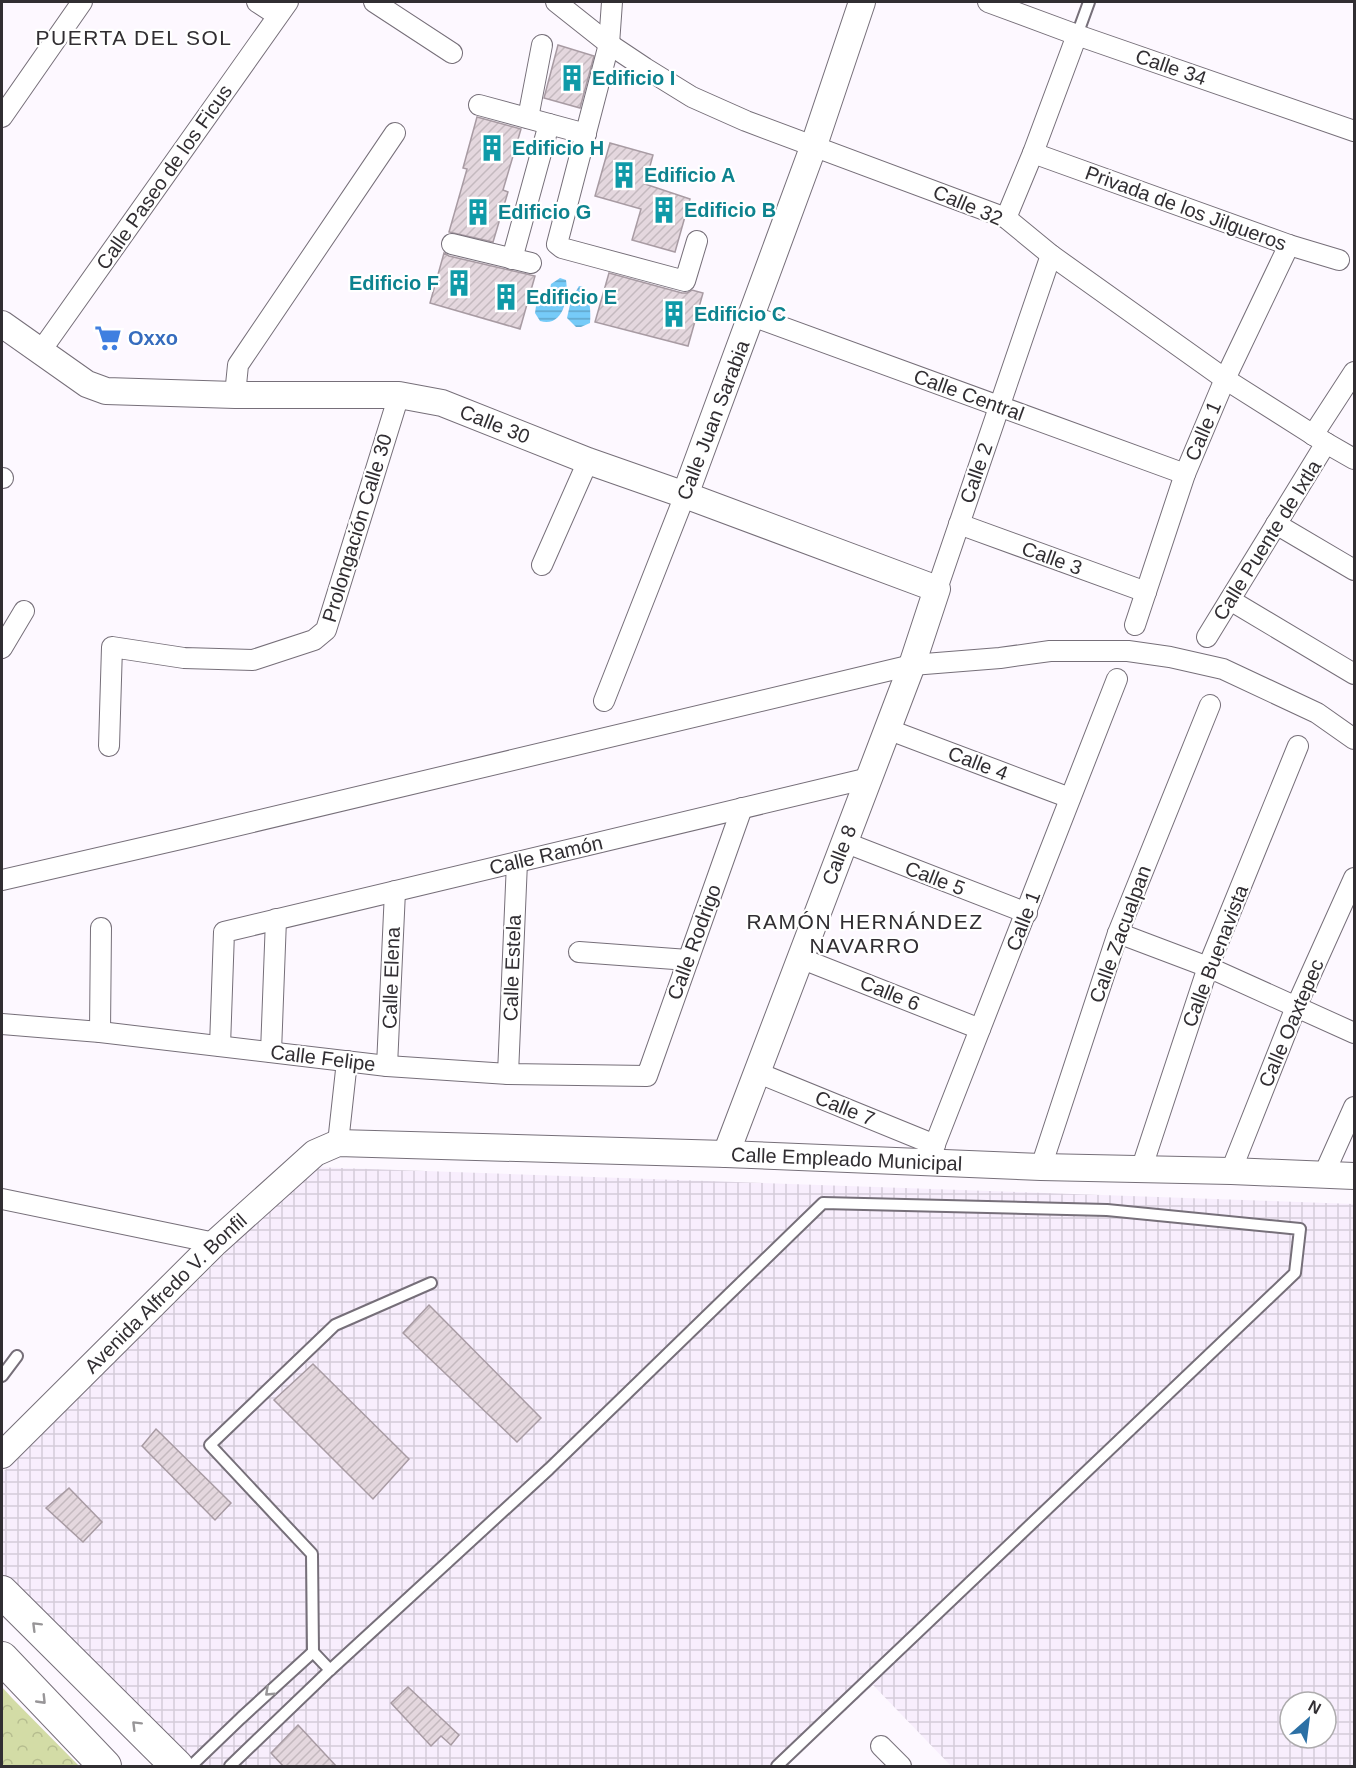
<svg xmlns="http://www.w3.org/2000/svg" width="1356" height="1768" viewBox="0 0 1356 1768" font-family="Helvetica,sans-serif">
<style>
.industrial{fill:url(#industrial-grid);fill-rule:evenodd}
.forest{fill:url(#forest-crowns)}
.water{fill:url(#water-rules)}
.building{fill:url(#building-hatch);stroke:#a89ba3;stroke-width:1.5}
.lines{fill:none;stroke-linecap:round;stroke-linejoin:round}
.service-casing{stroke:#766f79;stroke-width:14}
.minor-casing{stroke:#766f79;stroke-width:22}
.tertiary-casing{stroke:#766f79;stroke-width:28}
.primary-casing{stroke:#766f79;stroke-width:34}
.service{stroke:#fff;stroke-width:10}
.minor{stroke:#fff;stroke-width:20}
.tertiary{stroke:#fff;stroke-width:26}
.primary{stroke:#fff;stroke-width:32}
.oneway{stroke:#989698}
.labels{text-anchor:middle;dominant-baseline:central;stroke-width:4.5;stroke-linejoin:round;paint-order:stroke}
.street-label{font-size:20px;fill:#312e32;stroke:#fff}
.culture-label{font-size:20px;font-weight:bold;fill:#0d838f;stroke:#fff;text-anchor:start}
.shop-label{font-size:20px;font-weight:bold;fill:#366cbe;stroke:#fff;text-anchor:start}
.neighbourhood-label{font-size:21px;letter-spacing:1.5px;fill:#312e32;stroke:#fff}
</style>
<defs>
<pattern id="industrial-grid" width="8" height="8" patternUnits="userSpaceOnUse" patternTransform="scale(1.5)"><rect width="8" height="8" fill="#f8eefd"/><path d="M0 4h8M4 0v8" fill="none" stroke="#d5ccd9"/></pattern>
<pattern id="forest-crowns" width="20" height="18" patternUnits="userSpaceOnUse" patternTransform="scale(1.5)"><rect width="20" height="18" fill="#d3dca6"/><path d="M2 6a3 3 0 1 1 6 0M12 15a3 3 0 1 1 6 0" fill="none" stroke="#b6bd8f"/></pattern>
<pattern id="water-rules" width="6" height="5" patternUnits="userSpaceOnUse" patternTransform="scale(1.5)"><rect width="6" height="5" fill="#76cbf8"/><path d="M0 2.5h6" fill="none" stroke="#61a5c9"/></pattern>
<pattern id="building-hatch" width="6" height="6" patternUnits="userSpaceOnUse" patternTransform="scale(1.5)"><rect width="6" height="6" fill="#e4d7de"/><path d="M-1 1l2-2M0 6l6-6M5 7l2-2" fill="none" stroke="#c4b9bf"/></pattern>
</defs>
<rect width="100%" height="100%" fill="#fdf8ff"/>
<path class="industrial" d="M313,1167L1354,1204V1766H951L873,1685L786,1766H193L2,1580V1473ZM1290,1702H1326V1738H1290Z"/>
<polygon class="forest" points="2,1687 12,1698 79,1766 2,1766"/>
<g class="water">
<path d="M560,278L566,280C569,298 563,328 540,321L535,313L536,306C542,298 550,294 551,284Z"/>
<path d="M579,286L583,287C590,296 591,312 590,323L581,327H576L567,318L571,300Z"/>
</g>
<g class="building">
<polygon points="558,45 594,56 580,108 544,98"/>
<polygon points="477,117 521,129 503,190 508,192 493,242 449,232 467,169 463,168"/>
<polygon points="610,143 653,155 645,184 690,199 675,252 632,240 641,209 595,196"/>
<polygon points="444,253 449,256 535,276 520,329 430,303"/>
<polygon points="609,273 682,293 687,293 692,290 703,293 688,346 595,322"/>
<polygon points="429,1305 541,1418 517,1442 403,1333"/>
<polygon points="313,1364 409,1459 373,1499 274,1400"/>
<polygon points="156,1429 231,1503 215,1520 142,1446"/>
<polygon points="69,1488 102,1522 83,1542 46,1508"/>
<polygon points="408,1687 459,1735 451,1745 441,1736 431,1746 391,1703"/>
<polygon points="298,1725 337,1767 284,1767 271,1753"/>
</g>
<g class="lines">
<defs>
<g id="service">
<polyline points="1077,35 1089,2"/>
<polyline points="2,1376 17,1356"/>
<polyline points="330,1670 313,1652 312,1554 210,1445 335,1325 431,1283"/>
<polyline points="191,1766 241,1718 313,1652"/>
<polyline points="230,1766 330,1670 549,1469 823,1203 1107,1210 1300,1229 1295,1273 777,1766"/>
</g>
<g id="minor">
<polyline points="257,2 277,15"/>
<polyline points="374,2 452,53"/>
<polyline points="556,2 609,44 645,68 692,97 746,121 1006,218 1051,255 1225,379 1326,443 1354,459"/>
<polyline points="612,2 609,44 557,244 562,248 685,281 697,241"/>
<polyline points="988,2 1077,35 1354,131"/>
<polyline points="479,105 586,134"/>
<polyline points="2,117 82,2"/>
<polyline points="528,118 542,45"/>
<polyline points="1033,153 1289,245 1339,260"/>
<polyline points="1006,218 1033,153 1077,35"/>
<polyline points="452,244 531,263"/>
<polyline points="512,259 549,124"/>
<polyline points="752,316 1185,474"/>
<polyline points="40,352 288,2"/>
<polyline points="235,395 238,365 395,133"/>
<polyline points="1313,435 1354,372"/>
<polyline points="2,478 3,478"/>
<polyline points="959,524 1146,592"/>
<polyline points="1276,524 1354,570"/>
<polyline points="542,565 588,461"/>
<polyline points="937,589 1051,255"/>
<polyline points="1230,600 1354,674"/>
<polyline points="1135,625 1185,474 1225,379 1289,245"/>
<polyline points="1207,637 1326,443"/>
<polyline points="2,648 24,611"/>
<polyline points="604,701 685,495"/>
<polyline points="887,729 1070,798"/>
<polyline points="109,746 112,647 184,658 253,660 314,640 326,630 399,395"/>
<polyline points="844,842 1027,913"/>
<polyline points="2,880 185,838 912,665 1000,658 1050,651 1128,651 1170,657 1223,669 1317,713 1354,739"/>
<polyline points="1118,933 1208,967 1354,1033"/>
<polyline points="579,952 688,960"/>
<polyline points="800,958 980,1029"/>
<polyline points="2,1024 100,1032 387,1066 508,1074 647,1076 742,808"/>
<polyline points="100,1032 101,928"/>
<polyline points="220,1046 224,932 869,778"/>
<polyline points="271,1052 276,919"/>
<polyline points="387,1066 395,891"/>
<polyline points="756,1072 935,1145"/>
<polyline points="508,1074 517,862"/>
<polyline points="338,1143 347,1061"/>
<polyline points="928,1162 1117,679"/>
<polyline points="1041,1167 1118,933 1210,705"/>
<polyline points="1141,1170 1208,967 1298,746"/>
<polyline points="1231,1171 1296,1007 1354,878"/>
<polyline points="1324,1174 1354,1107"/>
<polyline points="2,1199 215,1243"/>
<polyline points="881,1746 901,1766"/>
</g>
<g id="tertiary">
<path id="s1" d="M2,324L87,384L106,391L235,395H399L442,403L588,461L685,495L937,589L912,665L726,1154"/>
<polyline points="685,495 814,145 862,2"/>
<path id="s2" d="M2,1455L215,1243L315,1153L338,1143L726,1154L1041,1167L1231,1171L1354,1176"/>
</g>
<g id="primary">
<polyline points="2,1592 177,1766"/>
<polyline points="2,1658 105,1766"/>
</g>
</defs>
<use href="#service" class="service-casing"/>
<use href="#minor" class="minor-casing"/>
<use href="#tertiary" class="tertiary-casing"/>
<use href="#primary" class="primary-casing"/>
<use href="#service" class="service"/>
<use href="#minor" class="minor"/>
<use href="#tertiary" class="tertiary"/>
<use href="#primary" class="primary"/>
</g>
<defs><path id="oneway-chevron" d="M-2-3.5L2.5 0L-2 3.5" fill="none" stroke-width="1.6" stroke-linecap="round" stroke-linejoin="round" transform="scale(1.5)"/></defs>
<g class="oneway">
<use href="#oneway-chevron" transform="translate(36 1626) rotate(-135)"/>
<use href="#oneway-chevron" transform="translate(269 1692) rotate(137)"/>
<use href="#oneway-chevron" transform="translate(42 1700) rotate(46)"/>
<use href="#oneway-chevron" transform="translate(136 1725) rotate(-135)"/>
</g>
<defs>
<symbol id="building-bare" viewBox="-9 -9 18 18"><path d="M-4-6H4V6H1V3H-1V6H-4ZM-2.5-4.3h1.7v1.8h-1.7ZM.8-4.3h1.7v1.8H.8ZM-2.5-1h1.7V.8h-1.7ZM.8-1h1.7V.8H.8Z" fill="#0f9aa8" stroke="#fff" stroke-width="2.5" paint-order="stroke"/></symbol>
<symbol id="supermarket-bare" viewBox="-9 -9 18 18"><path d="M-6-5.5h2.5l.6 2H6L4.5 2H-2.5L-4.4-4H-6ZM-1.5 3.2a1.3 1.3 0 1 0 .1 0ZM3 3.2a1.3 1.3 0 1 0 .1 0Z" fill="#3f7fe0" stroke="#fff" stroke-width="2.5" paint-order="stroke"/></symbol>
</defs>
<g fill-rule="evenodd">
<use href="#building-bare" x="553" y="59" width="38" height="38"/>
<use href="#building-bare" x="473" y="129" width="38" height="38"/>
<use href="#building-bare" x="605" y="156" width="38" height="38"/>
<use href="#building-bare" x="645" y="191" width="38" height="38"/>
<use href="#building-bare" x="459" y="193" width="38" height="38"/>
<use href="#building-bare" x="440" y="264" width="38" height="38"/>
<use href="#building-bare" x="487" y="278" width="38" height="38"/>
<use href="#building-bare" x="655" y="295" width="38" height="38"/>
<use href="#supermarket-bare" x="89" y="319" width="38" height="38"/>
</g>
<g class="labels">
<g class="street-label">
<text transform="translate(1171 67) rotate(19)">Calle 34</text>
<text transform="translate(164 177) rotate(-55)">Calle Paseo de los Ficus</text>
<text transform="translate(968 205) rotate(23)">Calle 32</text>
<text transform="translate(1186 208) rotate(20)">Privada de los Jilgueros</text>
<text transform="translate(969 395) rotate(20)">Calle Central</text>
<text transform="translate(713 420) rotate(-69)">Calle Juan Sarabia</text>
<text stroke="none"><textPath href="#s1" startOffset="518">Calle 30</textPath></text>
<text transform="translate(1203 431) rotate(-67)">Calle 1</text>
<text transform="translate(976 473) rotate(-71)">Calle 2</text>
<text transform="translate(357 528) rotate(-73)">Prolongación Calle 30</text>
<text transform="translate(1267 540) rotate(-58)">Calle Puente de Ixtla</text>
<text transform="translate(1052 558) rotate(20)">Calle 3</text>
<text transform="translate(978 763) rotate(21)">Calle 4</text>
<text transform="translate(546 855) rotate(-13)">Calle Ramón</text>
<text transform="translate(839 855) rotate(-69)">Calle 8</text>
<text transform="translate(935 878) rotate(21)">Calle 5</text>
<text transform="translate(1023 921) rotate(-69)">Calle 1</text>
<text transform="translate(1120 934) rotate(-70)">Calle Zacualpan</text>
<text transform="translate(694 942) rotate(-70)">Calle Rodrigo</text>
<text transform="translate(1215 956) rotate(-69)">Calle Buenavista</text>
<text transform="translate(512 968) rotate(-88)">Calle Estela</text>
<text transform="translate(391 978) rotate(-88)">Calle Elena</text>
<text transform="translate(890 993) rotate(22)">Calle 6</text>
<text transform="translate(1291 1023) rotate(-67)">Calle Oaxtepec</text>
<text transform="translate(323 1058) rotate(7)">Calle Felipe</text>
<text transform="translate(845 1108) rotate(22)">Calle 7</text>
<text stroke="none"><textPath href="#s2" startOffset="969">Calle Empleado Municipal</textPath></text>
<text stroke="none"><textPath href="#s2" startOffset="230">Avenida Alfredo V. Bonfil</textPath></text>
</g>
<g class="culture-label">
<text x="592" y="78">Edificio I</text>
<text x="512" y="148">Edificio H</text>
<text x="644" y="175">Edificio A</text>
<text x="684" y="210">Edificio B</text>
<text x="498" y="212">Edificio G</text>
<text x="439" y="283" text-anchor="end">Edificio F</text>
<text x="526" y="297">Edificio E</text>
<text x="694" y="314">Edificio C</text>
</g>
<g class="shop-label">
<text x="128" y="338">Oxxo</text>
</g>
<g class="neighbourhood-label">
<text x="134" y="37">PUERTA DEL SOL</text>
<text x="865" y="921">RAMÓN HERNÁNDEZ<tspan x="865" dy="24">NAVARRO</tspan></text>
</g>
</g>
<rect width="1356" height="1768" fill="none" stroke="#312e32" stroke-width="6"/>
<g transform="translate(1308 1720) rotate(28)"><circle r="28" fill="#ffffff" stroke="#adabad" stroke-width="1.5"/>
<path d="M0-4.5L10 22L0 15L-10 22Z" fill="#2c70a5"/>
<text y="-9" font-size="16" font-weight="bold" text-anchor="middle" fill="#312e32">N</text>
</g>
</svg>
